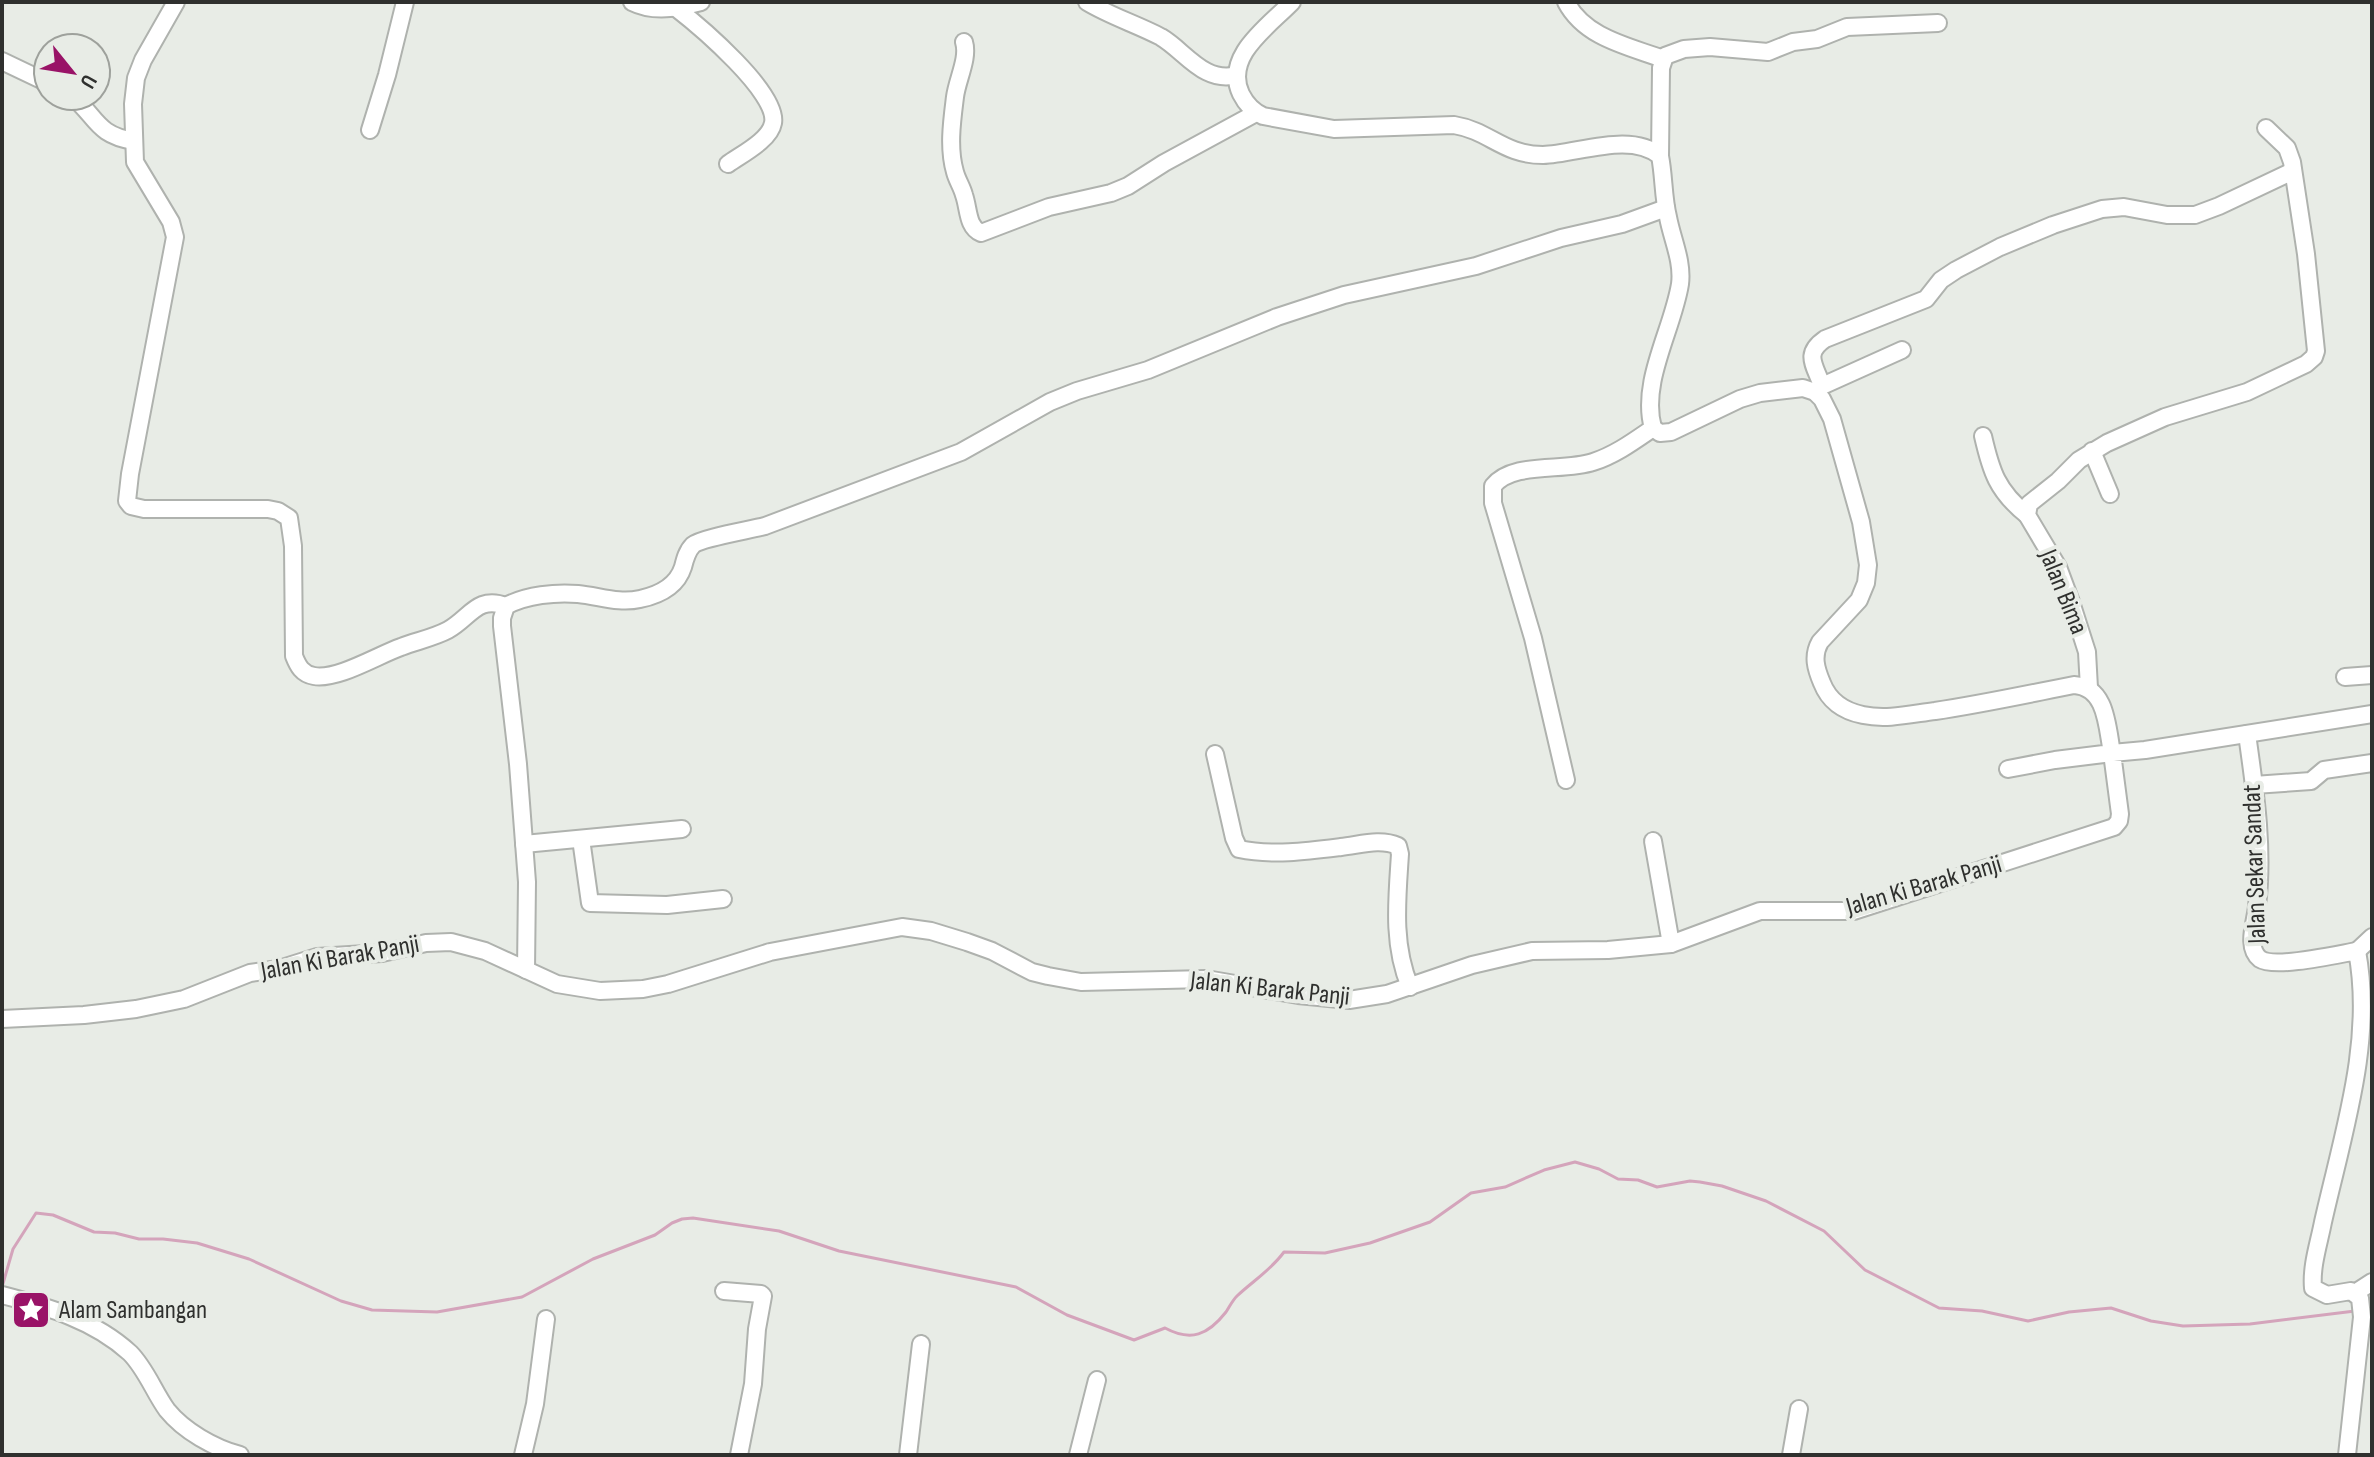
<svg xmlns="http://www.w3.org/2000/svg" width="2374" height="1457" viewBox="0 0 2374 1457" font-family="'Sofia Sans Condensed',sans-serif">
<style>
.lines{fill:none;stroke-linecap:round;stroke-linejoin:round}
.stream{stroke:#d4a4bb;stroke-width:3}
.minor-casing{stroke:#afb2ae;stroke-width:20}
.minor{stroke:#fff;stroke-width:16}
.labels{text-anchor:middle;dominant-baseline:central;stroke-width:8;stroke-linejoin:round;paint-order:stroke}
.street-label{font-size:26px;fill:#2f302e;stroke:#e8ece6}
.poi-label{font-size:26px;fill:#2f302e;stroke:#e8ece6;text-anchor:start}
</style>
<rect width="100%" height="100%" fill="#e8ece6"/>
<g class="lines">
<path class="stream" d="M2,1287L13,1249L36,1213L53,1215L94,1232L115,1233L139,1239H163L197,1243L249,1259L341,1301L372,1310L437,1312L522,1297L593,1259L655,1235L672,1223L682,1219L693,1218L779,1231L839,1251L1016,1287L1067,1315L1134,1340L1165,1328C1191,1342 1208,1335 1226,1312C1230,1306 1232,1301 1237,1296C1253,1281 1271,1270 1284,1252L1325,1253L1370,1243L1430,1222L1471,1193L1505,1187L1544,1170L1575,1162L1599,1169L1618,1179L1638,1180L1657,1187L1690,1181L1700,1182L1722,1186L1766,1201L1824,1231L1865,1270L1939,1308L1982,1311L2028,1321L2069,1312L2111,1308L2151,1321L2183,1326L2250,1324L2355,1311"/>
<defs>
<g id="minor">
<path d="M176,2L143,60L136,78L133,104L135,162L171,222L175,237L130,474L127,501L131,506L144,509H268L278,511L289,518L293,546L294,656C298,666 302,674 314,676C338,680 378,655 401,647C416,641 433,638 448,630C470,618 477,595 506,606"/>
<path d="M632,2C654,13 678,8 701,2"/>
<path d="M1087,2C1110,16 1136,24 1161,37C1185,51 1204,84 1237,75"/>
<path d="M1292,2C1269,26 1223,56 1241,94C1246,104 1254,112 1263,116L1334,129L1454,125C1490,131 1503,155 1543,155C1577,154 1631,131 1660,156C1664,176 1663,197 1668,217C1672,239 1683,261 1680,284C1673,329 1640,382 1653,428L1660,433L1671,432L1740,399L1760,393L1803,388L1815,392L1822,399L1832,419L1861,522L1868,565L1866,583L1859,600L1820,642C1812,656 1816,669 1822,683C1829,701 1843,711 1863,715C1887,720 1911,714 1935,711C1982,704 2028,694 2074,685C2107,687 2107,727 2112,753L2055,760L2008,769"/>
<path d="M1566,2C1585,38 1628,46 1663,59"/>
<path d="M676,8C698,25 779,93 773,123C770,140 742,154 728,164"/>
<path d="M964,42C969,58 957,80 955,97C952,121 948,148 955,172C957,180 962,187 964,195C969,209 967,227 981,233L1049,207L1111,193L1128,186L1164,163L1256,113"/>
<polyline points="2,61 48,83"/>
<path d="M72,96C97,117 96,135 134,141"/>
<polyline points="370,130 387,75 405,2"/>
<polyline points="1660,156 1661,68 1665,56 1684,49 1710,47 1768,52 1793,42 1817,39 1847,27 1938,23"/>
<path d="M1822,386C1815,365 1803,354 1825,339L1926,299L1941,280L1956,270L2000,247L2053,225L2102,209L2124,207L2167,215H2195L2219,206L2293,171"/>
<polyline points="1815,392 1822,386 1902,350"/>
<path d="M1983,436C1991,471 1997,491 2027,515"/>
<polyline points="2092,451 2110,494"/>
<polyline points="2345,677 2372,675"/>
<polyline points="2089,688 2087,652 2071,602 2058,567 2027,515 2029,504 2058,481 2079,460 2107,443 2165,417 2247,392 2306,364 2314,357 2316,351 2306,254 2292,162 2287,148 2266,128"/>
<path d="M2247,734C2255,791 2264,849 2257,906C2256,921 2245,947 2260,959C2275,969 2339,954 2357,951C2374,1041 2343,1133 2323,1222C2319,1243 2311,1266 2313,1288L2327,1295L2351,1291L2360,1298L2362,1317L2347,1455"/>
<path d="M1215,754L1234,838L1239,849C1272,856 1309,851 1341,847C1360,845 1380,838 1398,846L1400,854C1397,900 1392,944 1410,987"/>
<path d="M1566,780L1533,638L1493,503V486C1513,461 1563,472 1593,462C1615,455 1634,441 1653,428"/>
<polyline points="2254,785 2311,781 2324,770 2372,763"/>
<polyline points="581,839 590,903 667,905 723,899"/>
<polyline points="1653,841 1671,944"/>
<polyline points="524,844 682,829"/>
<polyline points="2357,951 2372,937"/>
<path d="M526,970L527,882L518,764L502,626V618L506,606C526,595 556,592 578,594C599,596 619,604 640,599C659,595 677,586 683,567C685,559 687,551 693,545C701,538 750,530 765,526L961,452L1050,402L1077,391L1148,370L1277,317L1344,295L1476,266L1561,238L1622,224L1666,208"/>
<polyline points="2,1019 84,1015 136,1009 184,999 250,973 279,969 317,957 382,953 426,943 451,942 485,951 557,984 600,991 643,989 668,984 770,952 902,927 931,931 967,942 992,951 1032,972 1048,976 1081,982 1206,979 1298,995 1349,1000 1387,994 1472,965 1532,951 1608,950 1671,944 1760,911 1854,911 2114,827 2119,821 2120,814 2112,753 2145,750 2372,714"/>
<polyline points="724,1291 761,1294 763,1296 757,1329 753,1384 739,1455"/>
<polyline points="2355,1293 2372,1282"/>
<path d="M2,1295C48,1307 94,1320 130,1353C146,1369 154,1392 167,1410C184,1431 214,1448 240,1455"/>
<polyline points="523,1455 535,1404 546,1319"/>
<polyline points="908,1455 921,1344"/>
<polyline points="1078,1455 1097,1380"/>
<polyline points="1791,1455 1799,1409"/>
</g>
</defs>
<use href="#minor" class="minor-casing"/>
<use href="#minor" class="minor"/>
</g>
<defs>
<symbol id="sight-square" viewBox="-11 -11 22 22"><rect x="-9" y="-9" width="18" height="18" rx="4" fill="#991367" stroke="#e8ece6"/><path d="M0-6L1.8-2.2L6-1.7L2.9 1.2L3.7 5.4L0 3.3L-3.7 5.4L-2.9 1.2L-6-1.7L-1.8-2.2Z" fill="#fff"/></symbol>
</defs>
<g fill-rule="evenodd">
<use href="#sight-square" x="9" y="1288" width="44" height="44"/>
</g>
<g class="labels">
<g class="street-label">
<text transform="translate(2063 592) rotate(68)">Jalan Bima</text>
<text transform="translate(2255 864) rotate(-92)">Jalan Sekar Sandat</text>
<text transform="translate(1924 886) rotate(-16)">Jalan Ki Barak Panji</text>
<text transform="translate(340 958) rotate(-10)">Jalan Ki Barak Panji</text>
<text transform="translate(1270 989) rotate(6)">Jalan Ki Barak Panji</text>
</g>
<g class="poi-label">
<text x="59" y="1310">Alam Sambangan</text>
</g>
</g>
<rect width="2374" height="1457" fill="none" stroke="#2f302e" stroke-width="8"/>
<g transform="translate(72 72) rotate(120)"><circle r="38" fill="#e8ece6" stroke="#9ea19c" stroke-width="2"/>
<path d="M0-6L14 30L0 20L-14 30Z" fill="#991367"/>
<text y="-12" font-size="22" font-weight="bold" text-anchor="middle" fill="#2f302e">U</text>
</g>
</svg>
